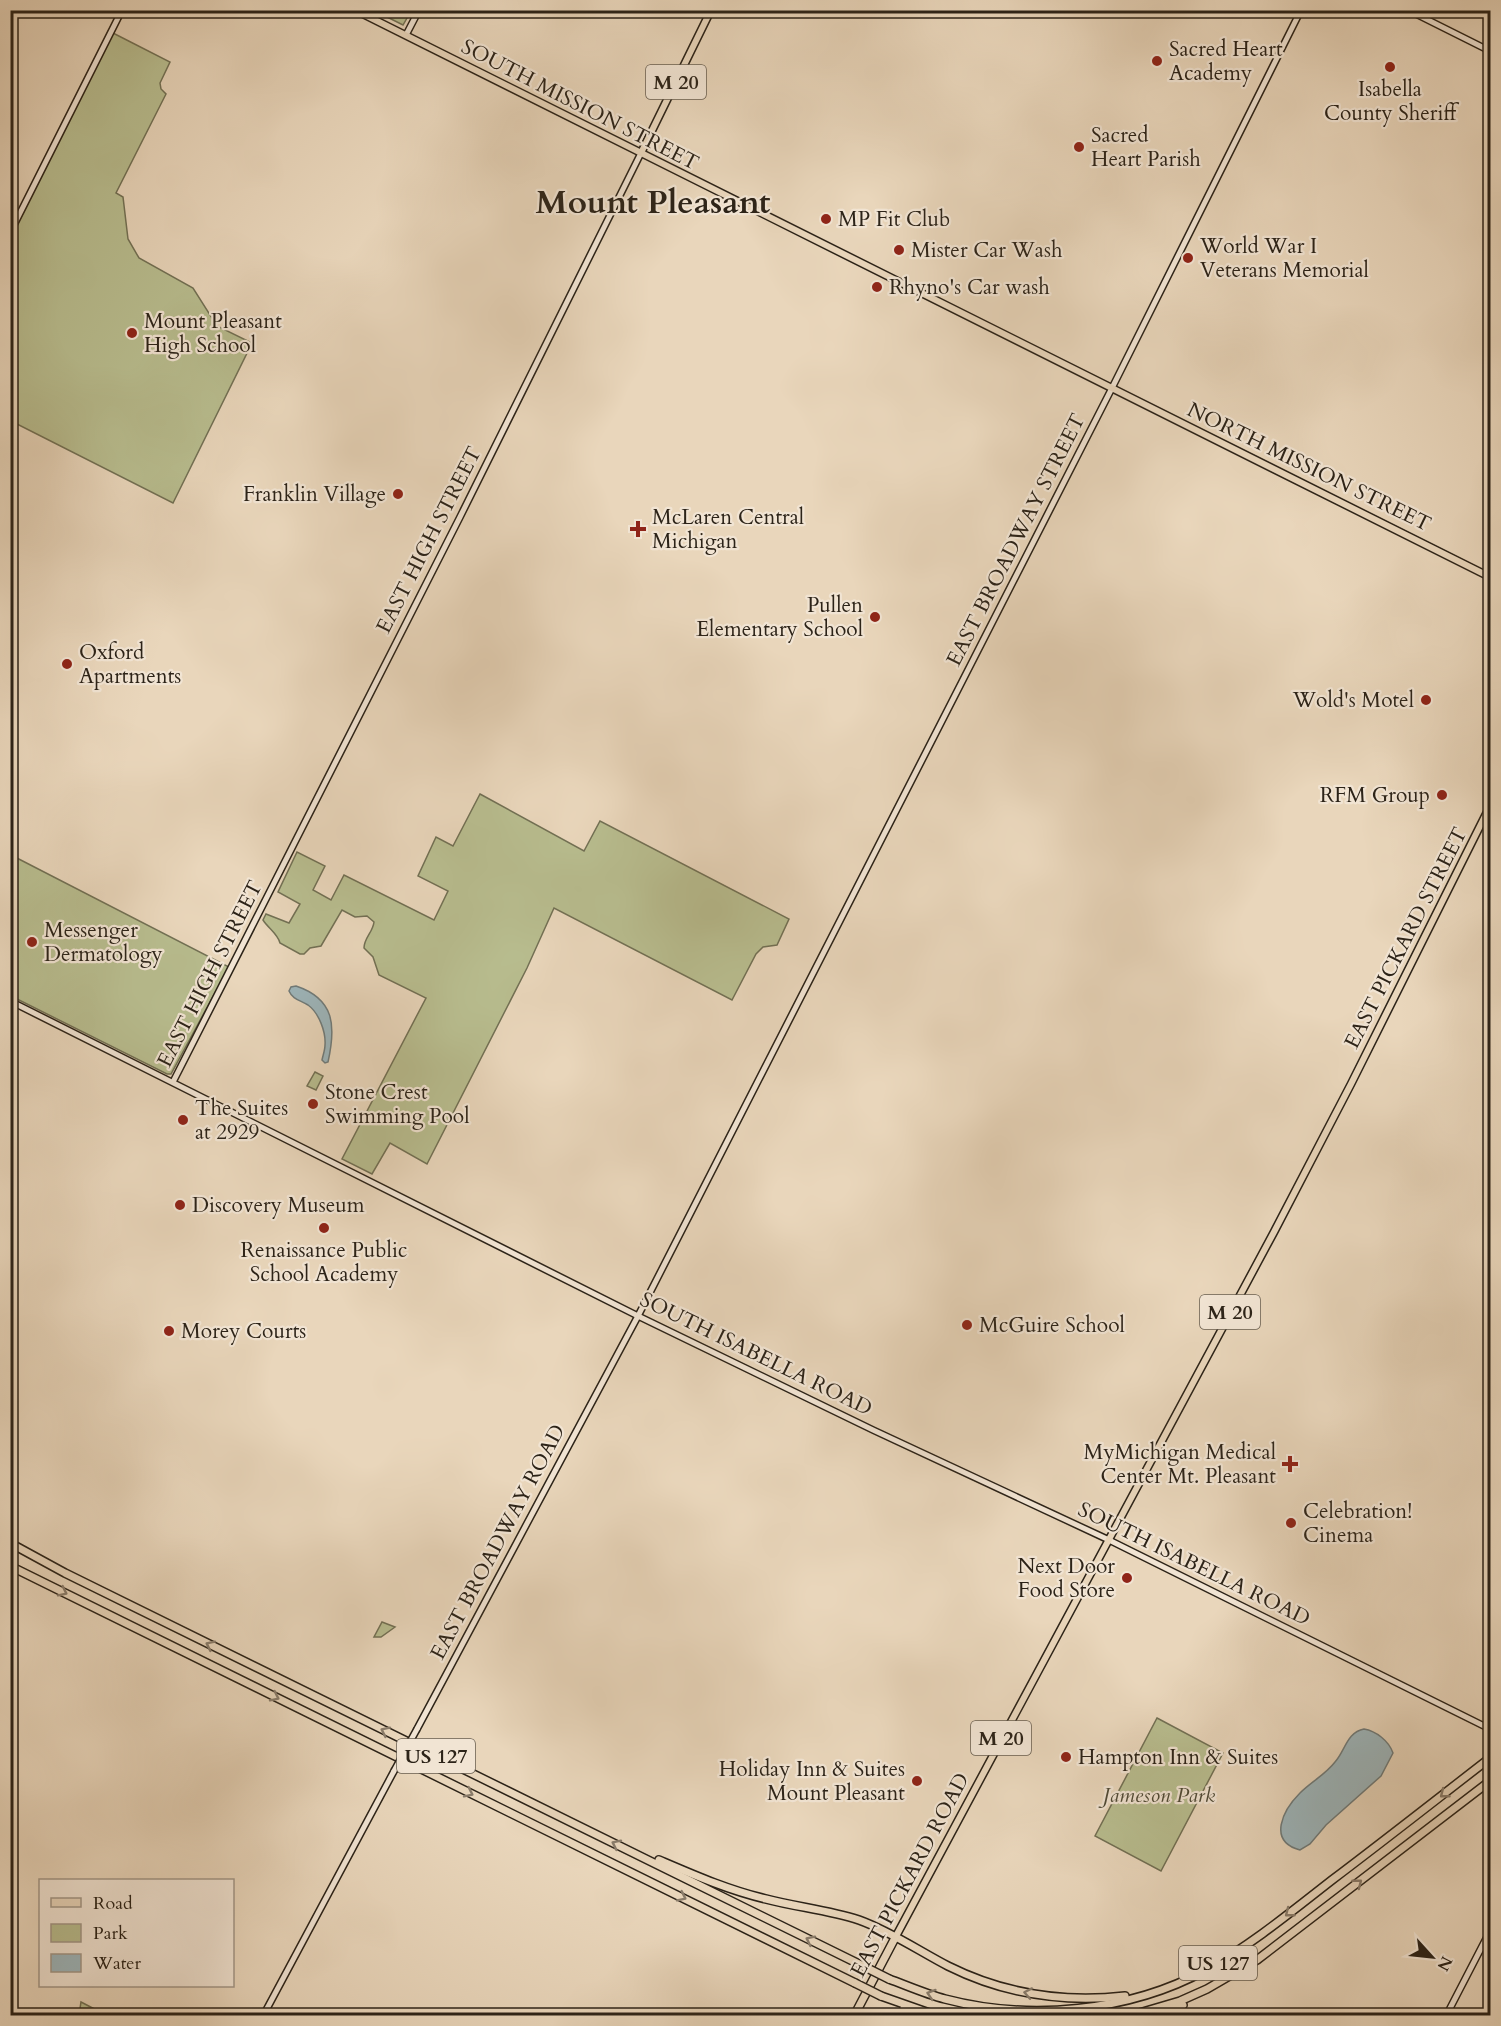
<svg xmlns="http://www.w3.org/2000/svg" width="1501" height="2026" viewBox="0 0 1501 2026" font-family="Cardo,serif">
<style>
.green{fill:#b8bd8f;stroke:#727054;stroke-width:1.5}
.water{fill:#9db6bc;stroke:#707b7a;stroke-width:1.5}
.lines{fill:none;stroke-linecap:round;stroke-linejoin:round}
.secondary-casing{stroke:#2c2318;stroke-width:8}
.primary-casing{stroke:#2c2318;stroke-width:9}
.highway-casing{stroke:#2c2318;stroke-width:10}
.secondary{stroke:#f1e4d3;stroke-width:5}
.primary{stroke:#e9d6bb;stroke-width:6}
.highway{stroke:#e9d6bb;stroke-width:7}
.secondary-bridge-casing{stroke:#2c2318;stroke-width:8;stroke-linecap:butt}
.highway-bridge-casing{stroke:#2c2318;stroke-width:10;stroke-linecap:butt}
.secondary-bridge{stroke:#f1e4d3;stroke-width:5}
.highway-bridge{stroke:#e9d6bb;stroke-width:7}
.oneway{stroke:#8a7c6a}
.poi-dot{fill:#8f2418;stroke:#f1e4d3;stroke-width:2}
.labels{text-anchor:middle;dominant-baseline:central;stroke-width:4.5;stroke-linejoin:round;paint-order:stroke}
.shield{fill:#f1e4d3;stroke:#675d50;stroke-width:1.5}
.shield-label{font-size:20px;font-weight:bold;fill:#2c2318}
.poi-label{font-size:21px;fill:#2c2318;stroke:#f1e4d3;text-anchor:start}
.street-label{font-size:21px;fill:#2c2318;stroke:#f1e4d3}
.park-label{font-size:21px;font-style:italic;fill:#4f4a36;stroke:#f1e4d3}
.town-label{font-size:33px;font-weight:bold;fill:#2c2318;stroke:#f1e4d3}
</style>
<rect width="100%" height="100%" fill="#e9d6bb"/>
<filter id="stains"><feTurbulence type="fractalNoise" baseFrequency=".00333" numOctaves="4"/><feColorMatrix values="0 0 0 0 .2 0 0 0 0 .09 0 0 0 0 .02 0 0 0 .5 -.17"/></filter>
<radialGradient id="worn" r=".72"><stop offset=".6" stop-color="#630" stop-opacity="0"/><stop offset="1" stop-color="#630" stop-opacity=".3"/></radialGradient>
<g class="green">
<polygon points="375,11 411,11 403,25"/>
<polygon points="111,32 170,62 160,83 161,89 166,94 116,193 123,197 128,239 139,258 193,288 217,326 252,343 173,503 11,421 11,233"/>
<path d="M480,794L584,851L600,821L789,919L777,945L763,947L756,954L732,1000L554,908L527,968L427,1164L390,1143L372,1174L342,1159L426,998L379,975L373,957L364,948C364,938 373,932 374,922L367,916L355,917L342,910L321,946L310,948L304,954H300L280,943C278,934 268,928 263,920L266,914L289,923L300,904L278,892L297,852L325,866L313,890L331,900L344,875L434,920L448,891L418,876L436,837L453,846Z"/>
<polygon points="11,855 229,967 171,1074 167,1074 11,996"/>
<polygon points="315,1072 323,1076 316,1090 307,1086"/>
<polygon points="382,1622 395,1627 381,1637 374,1637"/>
<polygon points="1157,1718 1223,1753 1161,1871 1095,1836"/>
<polygon points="81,2002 106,2015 79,2015"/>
</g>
<g class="water">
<path d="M296,986C335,999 336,1026 328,1062L325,1063L322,1060C323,1055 325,1050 325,1045C326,1032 319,1013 308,1005C300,1000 293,1000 289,991L291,987Z"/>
<path d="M1364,1729C1376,1731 1389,1741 1393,1753L1381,1776L1326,1825L1310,1844L1300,1850C1267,1841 1283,1810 1300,1793C1311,1782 1326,1774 1335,1762C1345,1751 1347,1732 1364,1729Z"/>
</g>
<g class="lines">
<defs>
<g id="secondary">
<polyline points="1408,10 1490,51"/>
<polyline points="406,35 419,10"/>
<polyline points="10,233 122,10"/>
<polyline points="10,1001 638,1316 873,1430 1109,1540 1490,1729"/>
<polyline points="173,1082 460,517 641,153"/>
<polyline points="417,1729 638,1316 1112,388 1301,10"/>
<polyline points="263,2016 394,1771"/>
<polyline points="1446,2016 1490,1931"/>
</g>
<g id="primary">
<polyline points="355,10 1490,577"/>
<polyline points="641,153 711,10"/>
<polyline points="895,1938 1274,1232 1351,1084 1490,806"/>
</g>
<g id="highway">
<polyline points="10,1543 65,1573 863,1966"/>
<polyline points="10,1566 855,1983"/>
<path d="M659,1860C694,1875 728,1890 766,1899C796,1907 829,1910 859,1920C890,1931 919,1951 948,1966C1004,1994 1063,2003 1125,1996"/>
<path d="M889,1979C908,1986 926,1994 945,1999C1029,2021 1129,2012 1206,1970C1251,1945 1291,1912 1332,1880C1385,1840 1437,1799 1490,1758"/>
<polyline points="881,1996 938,2016"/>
<polyline points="904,2008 917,2016"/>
<polyline points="854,2016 895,1938"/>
<polyline points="1129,2016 1180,2001 1207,1989 1257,1960 1490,1781"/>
<polyline points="1154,2016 1183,2005"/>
</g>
</defs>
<use href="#secondary" class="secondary-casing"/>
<use href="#primary" class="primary-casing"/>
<use href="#highway" class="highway-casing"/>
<use href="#secondary" class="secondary"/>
<use href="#primary" class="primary"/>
<use href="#highway" class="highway"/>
<defs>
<polyline id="secondary-bridge" points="394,1771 417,1729"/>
<g id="highway-bridge">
<polyline points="863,1966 889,1979"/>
<polyline points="855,1983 881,1996"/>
</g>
</defs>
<use href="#secondary-bridge" class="secondary-bridge-casing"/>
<use href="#highway-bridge" class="highway-bridge-casing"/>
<use href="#secondary-bridge" class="secondary-bridge"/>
<use href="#highway-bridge" class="highway-bridge"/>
</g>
<defs><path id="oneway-chevron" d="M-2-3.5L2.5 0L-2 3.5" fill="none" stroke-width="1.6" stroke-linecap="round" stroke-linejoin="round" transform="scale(1.5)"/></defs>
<g class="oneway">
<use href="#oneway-chevron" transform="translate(63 1592) rotate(26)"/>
<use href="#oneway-chevron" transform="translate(210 1645) rotate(-154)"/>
<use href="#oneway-chevron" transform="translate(275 1697) rotate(26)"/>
<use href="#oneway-chevron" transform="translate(385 1731) rotate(-154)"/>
<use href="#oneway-chevron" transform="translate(469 1793) rotate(26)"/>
<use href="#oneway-chevron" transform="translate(1444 1794) rotate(142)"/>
<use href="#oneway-chevron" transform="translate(616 1844) rotate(-154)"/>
<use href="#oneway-chevron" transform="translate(1358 1883) rotate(-38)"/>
<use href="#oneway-chevron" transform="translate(682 1897) rotate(26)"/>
<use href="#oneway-chevron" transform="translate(1289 1913) rotate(142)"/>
<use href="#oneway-chevron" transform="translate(810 1940) rotate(-154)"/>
<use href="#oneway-chevron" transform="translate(1028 1993) rotate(-169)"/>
<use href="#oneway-chevron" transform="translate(931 1994) rotate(-162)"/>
</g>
<g class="poi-dot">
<circle cx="1157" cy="61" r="6"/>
<circle cx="1390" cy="67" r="6"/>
<circle cx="1079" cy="147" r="6"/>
<circle cx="826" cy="219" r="6"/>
<circle cx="899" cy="250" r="6"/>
<circle cx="1188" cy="258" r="6"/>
<circle cx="877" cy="287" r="6"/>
<circle cx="132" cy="333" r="6"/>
<circle cx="398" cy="494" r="6"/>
<path d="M635 520h6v6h6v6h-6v6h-6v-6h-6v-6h6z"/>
<circle cx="875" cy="617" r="6"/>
<circle cx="67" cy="664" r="6"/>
<circle cx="1426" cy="700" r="6"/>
<circle cx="1442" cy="795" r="6"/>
<circle cx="32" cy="942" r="6"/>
<circle cx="313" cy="1104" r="6"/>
<circle cx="183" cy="1120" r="6"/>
<circle cx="180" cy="1205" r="6"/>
<circle cx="324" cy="1228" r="6"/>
<circle cx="967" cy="1325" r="6"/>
<circle cx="169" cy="1331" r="6"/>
<path d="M1287 1455h6v6h6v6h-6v6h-6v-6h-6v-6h6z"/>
<circle cx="1291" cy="1523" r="6"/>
<circle cx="1127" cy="1578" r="6"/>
<circle cx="1066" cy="1757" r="6"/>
<circle cx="917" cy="1781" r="6"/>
</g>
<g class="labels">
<g class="shield">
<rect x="646" y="65" width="60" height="34" rx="4.5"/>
<rect x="1200" y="1295" width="60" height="34" rx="4.5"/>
<rect x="971" y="1721" width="60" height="34" rx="4.5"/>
<rect x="397" y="1739" width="78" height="34" rx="4.5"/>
<rect x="1179" y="1946" width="78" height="34" rx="4.5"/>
</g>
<g class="shield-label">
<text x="676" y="82">M 20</text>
<text x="1230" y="1312">M 20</text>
<text x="1001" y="1738">M 20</text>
<text x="436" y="1756">US 127</text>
<text x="1218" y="1963">US 127</text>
</g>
<g class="poi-label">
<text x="1169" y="49">Sacred Heart<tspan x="1169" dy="24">Academy</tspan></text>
<text x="1390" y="89" text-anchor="middle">Isabella<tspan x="1390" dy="24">County Sheriff</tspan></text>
<text x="1091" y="135">Sacred<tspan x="1091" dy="24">Heart Parish</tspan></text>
<text x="838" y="219">MP Fit Club</text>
<text x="1200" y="246">World War I<tspan x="1200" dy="24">Veterans Memorial</tspan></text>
<text x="911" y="250">Mister Car Wash</text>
<text x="889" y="287">Rhyno's Car wash</text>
<text x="144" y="321">Mount Pleasant<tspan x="144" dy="24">High School</tspan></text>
<text x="386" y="494" text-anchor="end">Franklin Village</text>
<text x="652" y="517">McLaren Central<tspan x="652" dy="24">Michigan</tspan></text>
<text x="863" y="605" text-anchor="end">Pullen<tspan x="863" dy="24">Elementary School</tspan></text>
<text x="79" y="652">Oxford<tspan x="79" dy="24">Apartments</tspan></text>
<text x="1414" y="700" text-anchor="end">Wold's Motel</text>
<text x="1430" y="795" text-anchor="end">RFM Group</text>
<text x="44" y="930">Messenger<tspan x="44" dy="24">Dermatology</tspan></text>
<text x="325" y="1092">Stone Crest<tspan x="325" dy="24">Swimming Pool</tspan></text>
<text x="195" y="1108">The Suites<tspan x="195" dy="24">at 2929</tspan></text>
<text x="192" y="1205">Discovery Museum</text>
<text x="324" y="1250" text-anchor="middle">Renaissance Public<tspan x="324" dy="24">School Academy</tspan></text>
<text x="979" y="1325">McGuire School</text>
<text x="181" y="1331">Morey Courts</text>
<text x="1276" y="1452" text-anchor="end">MyMichigan Medical<tspan x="1276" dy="24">Center Mt. Pleasant</tspan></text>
<text x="1303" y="1511">Celebration!<tspan x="1303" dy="24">Cinema</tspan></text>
<text x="1115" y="1566" text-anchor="end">Next Door<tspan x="1115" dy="24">Food Store</tspan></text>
<text x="1078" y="1757">Hampton Inn &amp; Suites</text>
<text x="905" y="1769" text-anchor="end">Holiday Inn &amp; Suites<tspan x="905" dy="24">Mount Pleasant</tspan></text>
</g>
<g class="street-label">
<text transform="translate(580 105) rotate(27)">SOUTH MISSION STREET</text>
<text transform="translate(1309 467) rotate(26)">NORTH MISSION STREET</text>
<text transform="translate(429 540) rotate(-63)">EAST HIGH STREET</text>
<text transform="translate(1016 540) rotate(-63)">EAST BROADWAY STREET</text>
<text transform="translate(1406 938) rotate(-63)">EAST PICKARD STREET</text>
<text transform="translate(210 974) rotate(-63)">EAST HIGH STREET</text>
<text transform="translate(756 1354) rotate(26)">SOUTH ISABELLA ROAD</text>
<text transform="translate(498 1542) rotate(-62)">EAST BROADWAY ROAD</text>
<text transform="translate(1194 1564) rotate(26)">SOUTH ISABELLA ROAD</text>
<text transform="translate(910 1875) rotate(-62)">EAST PICKARD ROAD</text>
</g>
<g class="park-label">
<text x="1159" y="1795">Jameson Park</text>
</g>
<g class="town-label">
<text x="653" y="202">Mount Pleasant</text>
</g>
</g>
<rect width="1501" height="2026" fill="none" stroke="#e9d6bb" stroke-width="36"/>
<rect x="12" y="12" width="1477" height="2002" fill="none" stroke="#2c2318" stroke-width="3"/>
<rect x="18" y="18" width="1465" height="1990" fill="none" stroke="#2c2318" stroke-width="1.5"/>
<rect x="39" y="1879" width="195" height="108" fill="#f1e4d3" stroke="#a29788" stroke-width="1.5"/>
<rect x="51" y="1898" width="30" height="9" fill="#e9d6bb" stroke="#a29788" stroke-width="1.5"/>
<text x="93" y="1909" font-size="18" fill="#2c2318">Road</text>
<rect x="51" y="1924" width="30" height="18" fill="#b8bd8f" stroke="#a29788" stroke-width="1.5"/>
<text x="93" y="1939" font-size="18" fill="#2c2318">Park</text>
<rect x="51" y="1954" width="30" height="18" fill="#9db6bc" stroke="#a29788" stroke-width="1.5"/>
<text x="93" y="1969" font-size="18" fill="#2c2318">Water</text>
<g transform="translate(1432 1957) rotate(117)" stroke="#f1e4d3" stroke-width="4.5" paint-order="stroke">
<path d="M0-4.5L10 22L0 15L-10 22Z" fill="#2c2318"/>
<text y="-9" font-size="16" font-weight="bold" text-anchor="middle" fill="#2c2318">N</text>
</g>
<rect width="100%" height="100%" filter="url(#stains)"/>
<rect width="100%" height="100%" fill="url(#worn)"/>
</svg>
